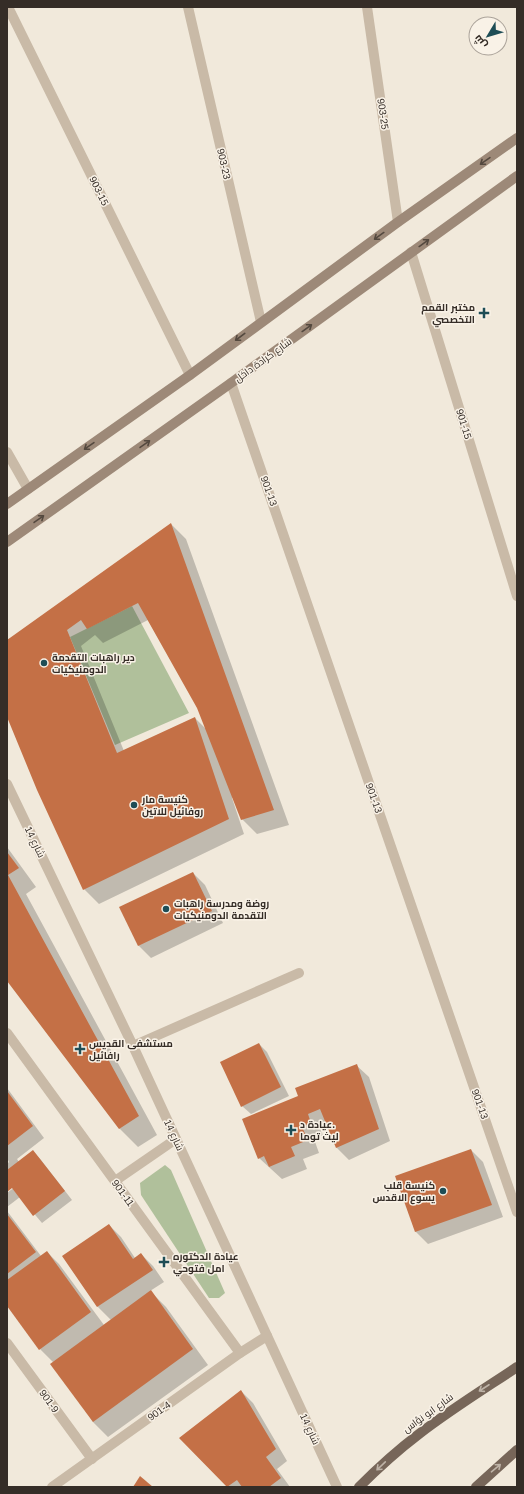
<svg xmlns="http://www.w3.org/2000/svg" width="524" height="1494" viewBox="0 0 524 1494" font-family="Arial,Cairo,sans-serif">
<style>
.green{fill:#b0c09b}
.shadow{fill:#0003;fill-rule:evenodd}
.building{fill:#c47046}
.lines{fill:none;stroke-linecap:round;stroke-linejoin:round}
.service{stroke:#c9baa7;stroke-width:10}
.minor{stroke:#c9baa7;stroke-width:10}
.secondary{stroke:#9d8978;stroke-width:10}
.primary{stroke:#776659;stroke-width:10}
.oneway{stroke:#54493f}
.oneway2{stroke:#beb3a7}
.poi-dot{fill:#1e4d56;stroke:#f9f2e7;stroke-width:1.5}
.labels{text-anchor:middle;dominant-baseline:central;stroke-width:3;stroke-linejoin:round;paint-order:stroke}
.street-label{font-size:10px;fill:#352d27;stroke:#f9f2e7}
.poi-label{font-size:10px;font-weight:bold;fill:#352d27;stroke:#f9f2e7;text-anchor:start}
</style>
<rect width="100%" height="100%" fill="#f1e9db"/>
<g class="green">
<polygon points="132,606 189,713 115,745 70,637"/>
<polygon points="165,1165 171,1170 225,1293 219,1298 209,1298 141,1195 140,1183"/>
</g>
<g class="shadow">
<path d="M171,524L186,539L289,825L257,834L242,819L233,797L232,798L244,834L99,904L84,889L38,789L7,715V641ZM148,620L198,707L207,730L195,718L124,751L81,646L95,635L103,643Z"/>
<polygon points="7,847 36,887 26,894 157,1135 138,1147 120,1129 7,979"/>
<polygon points="193,873 205,885 223,923 151,958 139,946 121,907"/>
<polygon points="259,1044 267,1052 289,1096 251,1114 242,1106"/>
<polygon points="356,1065 369,1077 390,1141 349,1160 337,1148 327,1123 319,1127 323,1135 314,1139 319,1153 303,1159 307,1169 282,1179 259,1158 300,1097"/>
<polygon points="7,1088 44,1138 17,1159 19,1162 33,1151 41,1160 72,1200 42,1223 20,1197 7,1207 7,1193 16,1186 15,1184 7,1191 7,1164 9,1162 8,1160 7,1161"/>
<polygon points="471,1150 483,1162 503,1217 428,1244 416,1232 396,1177"/>
<polygon points="7,1211 41,1256 47,1252 59,1264 104,1325 111,1320 98,1307 63,1256 109,1225 121,1237 135,1258 141,1254 153,1266 164,1282 150,1291 166,1307 208,1365 108,1437 93,1422 53,1362 40,1349 7,1305"/>
<polygon points="241,1391 253,1403 287,1461 277,1469 290,1487 228,1487 180,1438"/>
</g>
<g class="building">
<polygon points="171,523 274,810 241,820 197,708 138,603 87,629 81,620 67,630 117,753 195,717 229,819 83,890 37,790 7,717 7,640"/>
<polygon points="7,852 19,868 8,875 139,1116 119,1129 7,981"/>
<polygon points="193,872 212,911 138,946 119,907"/>
<polygon points="259,1043 281,1087 241,1107 220,1062"/>
<polygon points="357,1064 379,1129 336,1148 320,1109 308,1114 311,1123 302,1127 308,1140 291,1147 295,1156 269,1167 264,1156 258,1159 242,1119 298,1096 295,1088"/>
<polygon points="7,1091 33,1126 7,1146"/>
<polygon points="471,1149 492,1205 415,1232 395,1176"/>
<polygon points="33,1150 65,1191 33,1216 12,1188 7,1192 7,1170"/>
<polygon points="7,1214 36,1252 7,1274"/>
<polygon points="109,1224 133,1259 141,1253 153,1270 97,1307 62,1256"/>
<polygon points="47,1251 91,1312 39,1350 7,1306 7,1280"/>
<polygon points="151,1290 193,1349 93,1422 50,1364"/>
<polygon points="241,1390 276,1449 266,1457 281,1478 269,1487 242,1487 237,1480 227,1487 179,1438"/>
<polygon points="140,1476 153,1487 133,1487"/>
</g>
<g class="lines">
<polyline class="service" points="133,1046 299,973"/>
<g class="minor">
<polyline points="8,7 190,375"/>
<polyline points="188,7 261,322"/>
<polyline points="367,7 398,222"/>
<polyline points="411,252 517,596"/>
<polyline points="231,383 517,1212"/>
<polyline points="7,452 28,489"/>
<polyline points="7,784 133,1046 337,1487"/>
<polyline points="7,1033 240,1353"/>
<polyline points="115,1181 176,1139"/>
<polyline points="7,1343 92,1459"/>
<polyline points="52,1487 240,1353 267,1336"/>
</g>
<g class="secondary">
<polyline points="7,504 190,375 398,222 517,138"/>
<polyline points="7,542 231,383 517,176"/>
</g>
<g class="primary">
<path d="M359,1487C378,1468 398,1450 419,1434C450,1410 484,1389 517,1367"/>
<polyline points="476,1487 517,1450"/>
</g>
</g>
<defs><path id="oneway-shaft" d="M-6 0H5M1.5-3L5.5 0L1.5 3" fill="none" stroke-width="1.6" stroke-linecap="round" stroke-linejoin="round"/></defs>
<g class="oneway">
<use href="#oneway-shaft" transform="translate(485 161) rotate(145)"/>
<use href="#oneway-shaft" transform="translate(379 236) rotate(144)"/>
<use href="#oneway-shaft" transform="translate(424 243) rotate(-36)"/>
<use href="#oneway-shaft" transform="translate(307 328) rotate(-36)"/>
<use href="#oneway-shaft" transform="translate(240 337) rotate(143)"/>
<use href="#oneway-shaft" transform="translate(145 444) rotate(-35)"/>
<use href="#oneway-shaft" transform="translate(89 446) rotate(145)"/>
<use href="#oneway-shaft" transform="translate(39 519) rotate(-35)"/>
</g>
<g class="oneway2">
<use href="#oneway-shaft" transform="translate(484 1388) rotate(147)"/>
<use href="#oneway-shaft" transform="translate(381 1466) rotate(136)"/>
<use href="#oneway-shaft" transform="translate(496 1468) rotate(-40)"/>
</g>
<g class="poi-dot">
<path d="M482 307h4v4h4v4h-4v4h-4v-4h-4v-4h4z"/>
<circle cx="44" cy="663" r="4"/>
<circle cx="134" cy="805" r="4"/>
<circle cx="166" cy="909" r="4"/>
<path d="M78 1043h4v4h4v4h-4v4h-4v-4h-4v-4h4z"/>
<path d="M289 1124h4v4h4v4h-4v4h-4v-4h-4v-4h4z"/>
<circle cx="443" cy="1191" r="4"/>
<path d="M162 1256h4v4h4v4h-4v4h-4v-4h-4v-4h4z"/>
</g>
<g class="labels">
<g class="street-label">
<text transform="translate(383 114) rotate(82)">903-25</text>
<text transform="translate(224 164) rotate(77)">903-23</text>
<text transform="translate(99 191) rotate(64)">903-15</text>
<text transform="translate(263 360) rotate(-36)">شارع كرادة داخل</text>
<text transform="translate(464 424) rotate(73)">901-15</text>
<text transform="translate(269 491) rotate(71)">901-13</text>
<text transform="translate(374 798) rotate(71)">901-13</text>
<text transform="translate(35 842) rotate(64)">شارع 14</text>
<text transform="translate(480 1104) rotate(71)">901-13</text>
<text transform="translate(174 1135) rotate(65)">شارع 14</text>
<text transform="translate(123 1193) rotate(54)">901-11</text>
<text transform="translate(49 1401) rotate(54)">901-9</text>
<text transform="translate(159 1411) rotate(-36)">901-4</text>
<text transform="translate(428 1413) rotate(-36)">شارع ابو نؤاس</text>
<text transform="translate(310 1429) rotate(65)">شارع 14</text>
</g>
<g class="poi-label">
<text x="475" y="307" text-anchor="end">مختبر القمم<tspan x="475" dy="12">التخصصي</tspan></text>
<text x="52" y="657">دير راهبات التقدمة<tspan x="52" dy="12">الدومنيكيات</tspan></text>
<text x="142" y="799">كنيسة مار<tspan x="142" dy="12">روفائيل للاتين</tspan></text>
<text x="174" y="903">روضة ومدرسة راهبات<tspan x="174" dy="12">التقدمة الدومنيكيات</tspan></text>
<text x="89" y="1043">مستشفى القديس<tspan x="89" dy="12">رافائيل</tspan></text>
<text x="300" y="1124">عيادة د.<tspan x="300" dy="12">ليث توما</tspan></text>
<text x="435" y="1185" text-anchor="end">كنيسة قلب<tspan x="435" dy="12">يسوع الاقدس</tspan></text>
<text x="173" y="1256">عيادة الدكتوره<tspan x="173" dy="12">امل فتوحي</tspan></text>
</g>
</g>
<rect width="524" height="1494" fill="none" stroke="#352d27" stroke-width="16"/>
<g transform="translate(488 36) rotate(232)"><circle r="19" fill="#f9f2e7" stroke="#aba39a"/>
<path d="M0-3L7 15L0 10L-7 15Z" fill="#1e4d56"/>
<text y="-6" font-size="11" font-weight="bold" text-anchor="middle" fill="#352d27">ش</text>
</g>
</svg>
